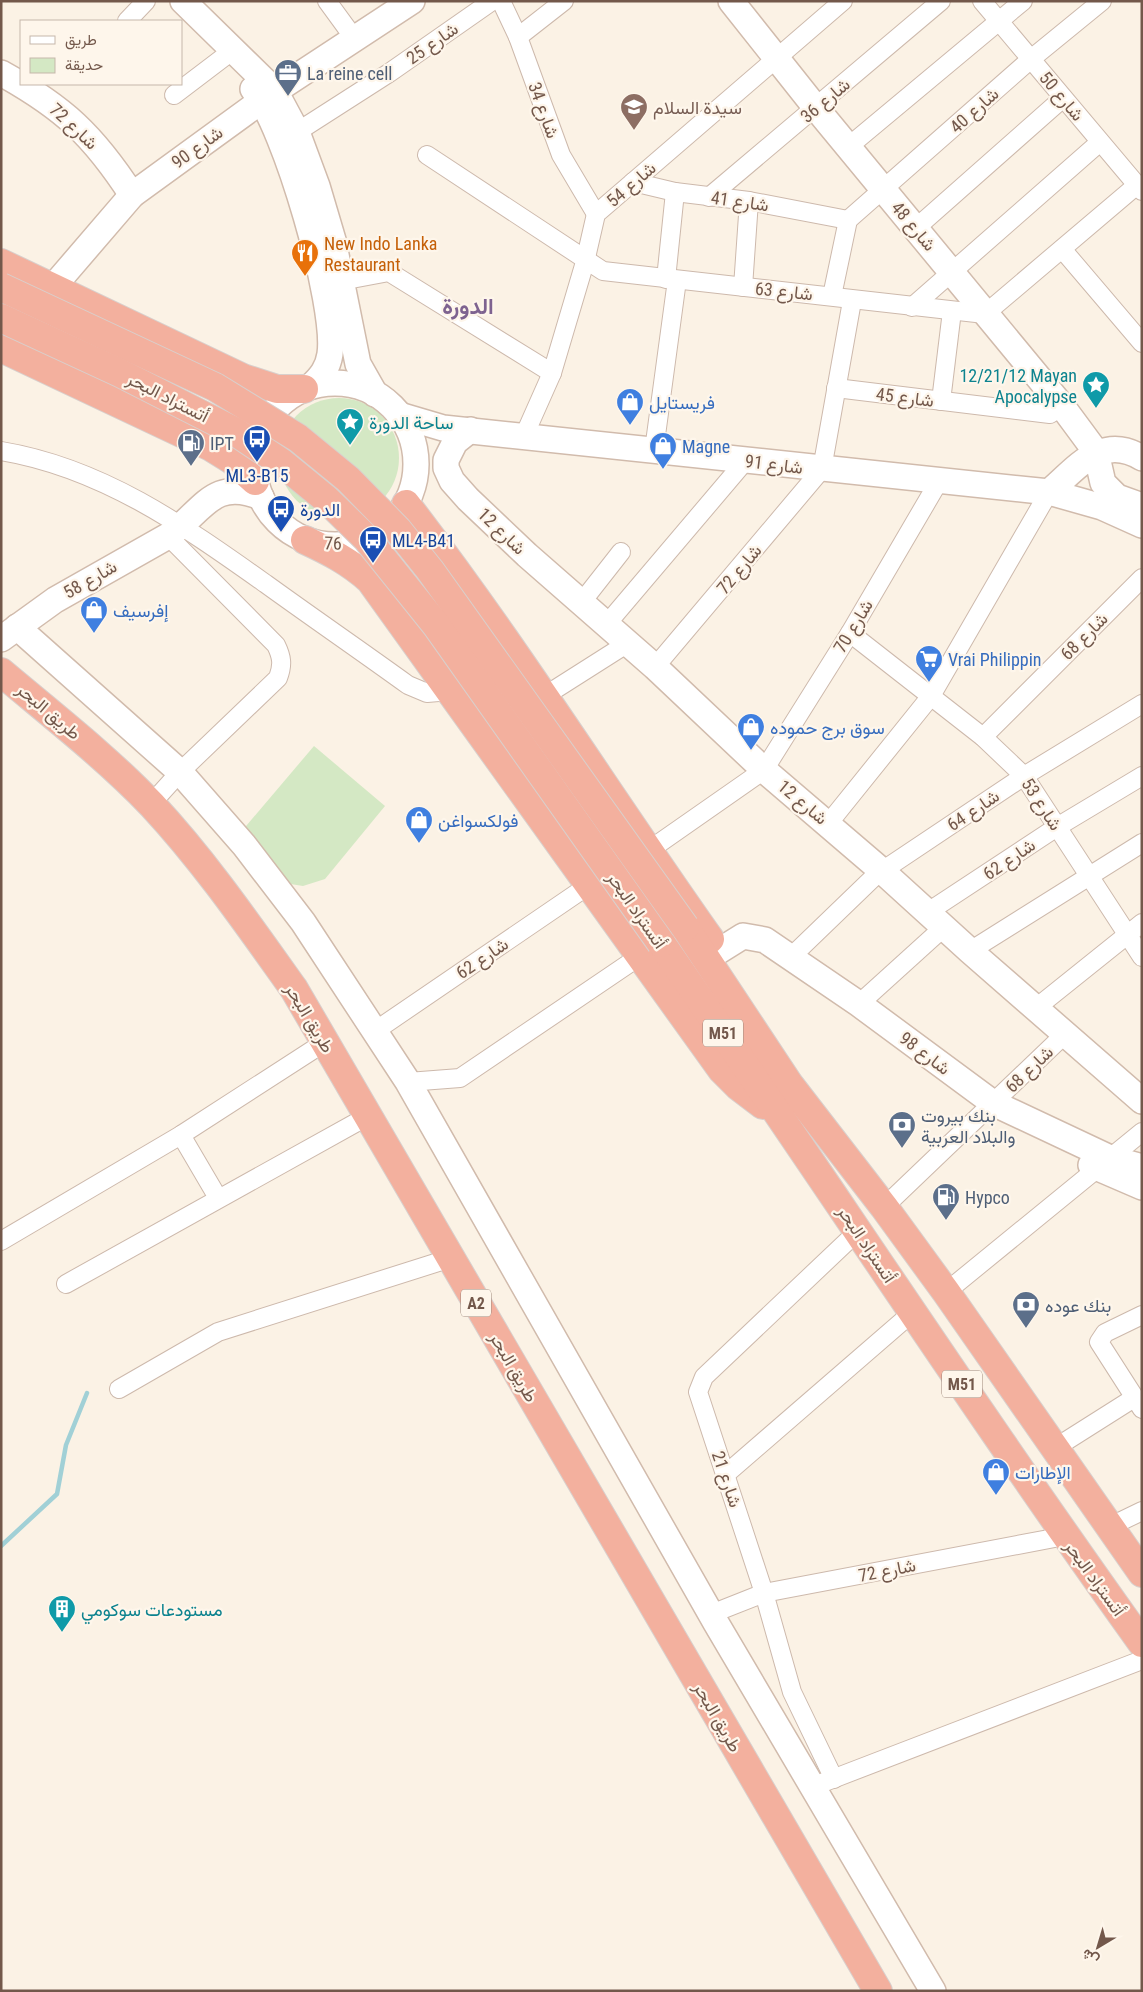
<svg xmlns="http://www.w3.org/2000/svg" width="1143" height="1992" viewBox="0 0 1143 1992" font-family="'Roboto Condensed',Vazirmatn,sans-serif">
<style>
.green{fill:#d4e8c4}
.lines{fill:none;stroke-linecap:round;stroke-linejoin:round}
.stream{stroke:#a1d0d6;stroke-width:4.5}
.street-casing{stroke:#cdb9ac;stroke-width:20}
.secondary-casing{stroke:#d1bbac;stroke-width:28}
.highway-casing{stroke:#d8d0cd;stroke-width:30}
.street{stroke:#fff;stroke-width:18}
.secondary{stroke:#fff;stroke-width:25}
.highway{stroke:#f3b09e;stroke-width:28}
.highway-bridge-casing{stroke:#d8d0cd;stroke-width:30;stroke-linecap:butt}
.highway-bridge{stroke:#f3b09e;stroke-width:28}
.labels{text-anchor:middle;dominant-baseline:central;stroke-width:4.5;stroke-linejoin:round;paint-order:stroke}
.shield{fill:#fef6eb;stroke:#9d877b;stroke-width:1}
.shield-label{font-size:16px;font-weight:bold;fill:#73584b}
.street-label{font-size:18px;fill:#73584b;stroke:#fef6eb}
.service-label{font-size:18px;fill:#4e5e75;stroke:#fef6eb;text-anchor:start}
.education-label{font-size:18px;fill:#785e54;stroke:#fef6eb;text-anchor:start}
.food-label{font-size:18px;fill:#c56008;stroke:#fef6eb;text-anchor:start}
.culture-label{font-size:18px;fill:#0d838f;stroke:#fef6eb;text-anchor:start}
.shop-label{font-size:18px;fill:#366cbe;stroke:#fef6eb;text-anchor:start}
.transit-label{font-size:18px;fill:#164399;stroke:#fef6eb;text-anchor:start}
.district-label{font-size:22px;font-weight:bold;fill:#7e6390;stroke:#fef6eb}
</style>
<rect width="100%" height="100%" fill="#fbf2e5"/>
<g class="green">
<circle cx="339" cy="458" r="60"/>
<polygon points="314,746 385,806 325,879 303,886 284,883 241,832"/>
</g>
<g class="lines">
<polyline class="stream" points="1,1546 57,1494 66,1445 87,1393"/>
<defs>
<g id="street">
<polyline points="327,1 354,38"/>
<polyline points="501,1 518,37 561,155 596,214"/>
<polyline points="982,1 1142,191"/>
<polyline points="127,21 146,1"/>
<polyline points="518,37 564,1"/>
<polyline points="174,95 224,57"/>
<polyline points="297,132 389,73 492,1"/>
<polyline points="848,147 1023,1"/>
<polyline points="427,155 603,271 985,314 1137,185"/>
<polyline points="633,182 675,192 749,201 848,220"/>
<polyline points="709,197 941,1"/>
<polyline points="848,220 1031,59 1102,1"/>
<polyline points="916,228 1063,98"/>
<polyline points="1062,249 1142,343"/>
<polyline points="666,279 675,192"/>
<polyline points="341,281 389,272 552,373"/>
<polyline points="743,287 749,201"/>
<polyline points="832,296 848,220"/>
<polyline points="912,307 1100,142"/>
<polyline points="836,388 1050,414 1062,406"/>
<polyline points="941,401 952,311"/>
<polyline points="524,436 552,373 585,262 596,214 843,1"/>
<polyline points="654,450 677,280"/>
<path d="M1,451C103,468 184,526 266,584C313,618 361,651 408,685L427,693L450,691"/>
<polyline points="581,603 621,552"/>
<polyline points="606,625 746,460"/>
<polyline points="850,633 983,737 1024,776 1142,957"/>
<polyline points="655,667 822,469 852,301"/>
<polyline points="543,697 628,643"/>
<polyline points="983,737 1142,578"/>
<path d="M151,804L180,772L278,678C283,665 282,657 276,645L168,536"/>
<polyline points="828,824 931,696 1049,492"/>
<polyline points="648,851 764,770 850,633 939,481"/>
<polyline points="928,912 1057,827 1142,776"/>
<polyline points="970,951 1142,843"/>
<polyline points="792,956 876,875 1024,776 1142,704"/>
<polyline points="859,1004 944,927"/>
<polyline points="1036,1008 1142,923"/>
<polyline points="375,1031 589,885"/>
<polyline points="408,1082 460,1078 640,956"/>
<polyline points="181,1135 218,1198"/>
<polyline points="884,1207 1065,1034"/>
<polyline points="1,1241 181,1135 325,1042"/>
<polyline points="66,1284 368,1116"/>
<polyline points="946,1292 1142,1132"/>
<polyline points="1142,1315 1105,1333 1099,1342 1142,1409"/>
<polyline points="119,1389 218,1332 451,1258"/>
<polyline points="1055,1448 1134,1398"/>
<polyline points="726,1474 913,1312"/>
<polyline points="1111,1526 1142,1511"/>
<polyline points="711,1614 764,1593 1065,1536"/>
<polyline points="834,1779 792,1692 764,1593 698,1392 704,1377 858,1231"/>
<polyline points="822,1783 1142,1660"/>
</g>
<g id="secondary">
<polyline points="183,1 275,91 297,132 317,186 333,240 358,364 375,394"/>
<polyline points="731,1 816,108 1062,406 1096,452 1103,483 1117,497 1142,506"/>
<path d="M1,73C64,108 93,135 132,195"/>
<path d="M253,89C285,124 337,306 330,354C328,368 321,377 311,386"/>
<polyline points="53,287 132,195 275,91 412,1"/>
<circle cx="335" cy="464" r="81"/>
<path d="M399,415L443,428L1049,492C1077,468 1102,433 1142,458"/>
<polyline points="470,430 455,442 446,460 446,468 452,481 468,499 527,555 655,667 764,770 882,871 970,951 1142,1101"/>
<polyline points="1049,492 1102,507 1142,525"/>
<polyline points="17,627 180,772 244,845 303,922 408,1082 716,1623 933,1991"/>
<path d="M1,639L55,600L168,536C203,512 212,477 261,497"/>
<polyline points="719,951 743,936 765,940 859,1004 993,1103 1110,1158 1142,1167"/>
<polyline points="1091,1165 1142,1187"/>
</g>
<g id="highway">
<polyline points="1,263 243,378 277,389 304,389"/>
<polyline points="1,348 211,447 232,460 255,481"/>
<path d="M406,504C514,644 608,795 710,939"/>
<path d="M305,540C329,551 350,562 370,580L722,1070L738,1086L763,1105"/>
<path d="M1,672C52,715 106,757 152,805C205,862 249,926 294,989L878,1991"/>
<polyline points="685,927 789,1084 884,1207 946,1292 1142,1573"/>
<path d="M661,943C822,1175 977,1413 1142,1643"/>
</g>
</defs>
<use href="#street" class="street-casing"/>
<use href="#secondary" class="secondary-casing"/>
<use href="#highway" class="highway-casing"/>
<use href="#street" class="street"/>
<use href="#secondary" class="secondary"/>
<use href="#highway" class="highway"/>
<defs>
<g id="highway-bridge">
<polyline points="1,287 215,387 298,438 348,479 398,530 430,570 685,927"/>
<polyline points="1,318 120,373 234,431 282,463 326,499 367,539 436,625 661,943"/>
</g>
</defs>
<use href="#highway-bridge" class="highway-bridge-casing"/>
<use href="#highway-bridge" class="highway-bridge"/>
</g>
<defs>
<symbol id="office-pin" viewBox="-11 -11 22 30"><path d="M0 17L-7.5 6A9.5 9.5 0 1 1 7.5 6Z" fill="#5c6f8a" stroke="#fef6eb"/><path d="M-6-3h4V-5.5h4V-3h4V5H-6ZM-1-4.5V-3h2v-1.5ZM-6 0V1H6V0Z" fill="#fff"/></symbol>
<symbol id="school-pin" viewBox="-11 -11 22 30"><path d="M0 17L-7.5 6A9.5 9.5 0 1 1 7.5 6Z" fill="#8d6e63" stroke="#fef6eb"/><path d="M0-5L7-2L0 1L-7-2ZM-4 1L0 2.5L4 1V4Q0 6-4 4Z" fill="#fff"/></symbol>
<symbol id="restaurant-pin" viewBox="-11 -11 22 30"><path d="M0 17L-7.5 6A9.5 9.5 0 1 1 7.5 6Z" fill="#e8710a" stroke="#fef6eb"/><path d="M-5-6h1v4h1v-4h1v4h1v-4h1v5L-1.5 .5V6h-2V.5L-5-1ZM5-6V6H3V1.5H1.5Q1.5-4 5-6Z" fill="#fff"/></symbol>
<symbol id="sight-pin" viewBox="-11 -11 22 30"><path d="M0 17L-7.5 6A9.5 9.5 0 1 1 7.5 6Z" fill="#0f9aa8" stroke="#fef6eb"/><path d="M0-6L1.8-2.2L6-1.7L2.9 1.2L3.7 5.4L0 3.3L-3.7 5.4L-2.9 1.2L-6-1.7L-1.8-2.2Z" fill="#fff"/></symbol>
<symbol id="shop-pin" viewBox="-11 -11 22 30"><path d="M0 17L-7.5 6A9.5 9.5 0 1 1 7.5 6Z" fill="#3f7fe0" stroke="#fef6eb"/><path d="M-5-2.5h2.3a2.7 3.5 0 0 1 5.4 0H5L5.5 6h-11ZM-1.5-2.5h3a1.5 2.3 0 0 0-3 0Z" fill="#fff"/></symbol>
<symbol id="bus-pin" viewBox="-11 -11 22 30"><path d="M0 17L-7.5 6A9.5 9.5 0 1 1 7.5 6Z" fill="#1a4fb4" stroke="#fef6eb"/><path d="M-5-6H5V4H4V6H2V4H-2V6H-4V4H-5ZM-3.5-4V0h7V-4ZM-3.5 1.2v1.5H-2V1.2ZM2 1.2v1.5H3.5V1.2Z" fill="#fff"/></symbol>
<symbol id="fuel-pin" viewBox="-11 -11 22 30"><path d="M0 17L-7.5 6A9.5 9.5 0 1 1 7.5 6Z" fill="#5c6f8a" stroke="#fef6eb"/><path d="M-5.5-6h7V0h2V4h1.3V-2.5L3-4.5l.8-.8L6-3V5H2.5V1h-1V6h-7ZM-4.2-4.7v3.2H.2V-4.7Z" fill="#fff"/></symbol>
<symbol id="supermarket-pin" viewBox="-11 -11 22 30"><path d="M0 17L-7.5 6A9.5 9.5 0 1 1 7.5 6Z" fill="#3f7fe0" stroke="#fef6eb"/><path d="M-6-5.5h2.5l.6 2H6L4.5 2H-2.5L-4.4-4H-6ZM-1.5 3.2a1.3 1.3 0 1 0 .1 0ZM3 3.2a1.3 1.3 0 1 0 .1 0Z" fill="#fff"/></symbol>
<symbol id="bank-pin" viewBox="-11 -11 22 30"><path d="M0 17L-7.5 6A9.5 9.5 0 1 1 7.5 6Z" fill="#5c6f8a" stroke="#fef6eb"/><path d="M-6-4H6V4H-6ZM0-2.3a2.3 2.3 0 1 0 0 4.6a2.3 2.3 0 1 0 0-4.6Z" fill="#fff"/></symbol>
<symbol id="building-pin" viewBox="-11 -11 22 30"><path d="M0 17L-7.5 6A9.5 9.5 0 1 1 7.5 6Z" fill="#0f9aa8" stroke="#fef6eb"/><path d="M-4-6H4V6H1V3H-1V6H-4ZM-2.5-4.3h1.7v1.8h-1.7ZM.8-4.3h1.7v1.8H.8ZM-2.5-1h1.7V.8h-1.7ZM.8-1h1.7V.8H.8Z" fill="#fff"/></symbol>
</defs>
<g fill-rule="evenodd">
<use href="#office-pin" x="272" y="57" width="32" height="43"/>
<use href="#school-pin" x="618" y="91" width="32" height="43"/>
<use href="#restaurant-pin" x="289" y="237" width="32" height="43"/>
<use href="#sight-pin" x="1080" y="369" width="32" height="43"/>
<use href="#shop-pin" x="614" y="386" width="32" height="43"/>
<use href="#sight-pin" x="334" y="406" width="32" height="43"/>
<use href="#bus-pin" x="241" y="423" width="32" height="43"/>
<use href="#fuel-pin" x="175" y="427" width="32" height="43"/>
<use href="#shop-pin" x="647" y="430" width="32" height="43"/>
<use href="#bus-pin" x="265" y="493" width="32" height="43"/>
<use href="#bus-pin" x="357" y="524" width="32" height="43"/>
<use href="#shop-pin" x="78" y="594" width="32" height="43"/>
<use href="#supermarket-pin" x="913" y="643" width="32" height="43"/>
<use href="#shop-pin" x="735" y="711" width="32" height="43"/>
<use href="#shop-pin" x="403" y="804" width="32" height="43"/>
<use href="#bank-pin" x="886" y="1109" width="32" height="43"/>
<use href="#fuel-pin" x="930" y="1181" width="32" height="43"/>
<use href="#bank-pin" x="1010" y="1289" width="32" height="43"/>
<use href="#shop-pin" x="980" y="1456" width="32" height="43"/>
<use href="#building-pin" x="46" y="1593" width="32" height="43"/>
</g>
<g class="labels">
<g class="shield">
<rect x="703" y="1019.5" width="40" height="27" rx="4"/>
<rect x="461" y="1289.5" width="30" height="27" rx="4"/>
<rect x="942" y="1370.5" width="40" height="27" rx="4"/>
</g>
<g class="shield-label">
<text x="723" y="1033">M51</text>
<text x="476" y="1303">A2</text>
<text x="962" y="1384">M51</text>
</g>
<g class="street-label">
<text transform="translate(432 43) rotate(-35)">شارع 25</text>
<text transform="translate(1062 96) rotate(50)">شارع 50</text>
<text transform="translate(825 100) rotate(-40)">شارع 36</text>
<text transform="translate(544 110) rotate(70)">شارع 34</text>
<text transform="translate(974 110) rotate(-42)">شارع 40</text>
<text transform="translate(74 126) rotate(43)">شارع 72</text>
<text transform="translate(197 147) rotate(-36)">شارع 90</text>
<text transform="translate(631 184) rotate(-41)">شارع 54</text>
<text transform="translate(740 201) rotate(8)">شارع 41</text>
<text transform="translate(914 226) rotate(50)">شارع 48</text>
<text transform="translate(784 291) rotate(6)">شارع 63</text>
<text transform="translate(168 397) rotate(27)">أتستراد البحر</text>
<text transform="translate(905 397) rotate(7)">شارع 45</text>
<text transform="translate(774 464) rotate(7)">شارع 91</text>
<text transform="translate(502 531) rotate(44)">شارع 12</text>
<text transform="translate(333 543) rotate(2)">76</text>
<text transform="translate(739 569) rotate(-50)">شارع 72</text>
<text transform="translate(90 579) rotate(-30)">شارع 58</text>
<text transform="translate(853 626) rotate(-59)">شارع 70</text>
<text transform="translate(1084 636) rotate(-45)">شارع 68</text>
<text transform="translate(49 711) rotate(40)">طريق البحر</text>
<text transform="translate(803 802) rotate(40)">شارع 12</text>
<text transform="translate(1042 804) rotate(57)">شارع 53</text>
<text transform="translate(973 810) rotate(-34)">شارع 64</text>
<text transform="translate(1009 859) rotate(-34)">شارع 62</text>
<text transform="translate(637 910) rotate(55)">أتستراد البحر</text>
<text transform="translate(482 958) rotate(-34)">شارع 62</text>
<text transform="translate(310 1018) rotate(59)">طريق البحر</text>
<text transform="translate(925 1053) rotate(37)">شارع 98</text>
<text transform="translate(1029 1069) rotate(-44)">شارع 68</text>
<text transform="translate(867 1244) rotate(56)">أتستراد البحر</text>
<text transform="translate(514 1367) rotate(60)">طريق البحر</text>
<text transform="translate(727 1479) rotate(71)">شارع 21</text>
<text transform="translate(887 1570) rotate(-11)">شارع 72</text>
<text transform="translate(1095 1578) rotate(54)">أتستراد البحر</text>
<text transform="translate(718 1717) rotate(60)">طريق البحر</text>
</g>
<g class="service-label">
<text x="307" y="73">La reine cell</text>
<text x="210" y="443">IPT</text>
<text x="921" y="1115">بنك بيروت<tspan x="921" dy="21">والبلاد العربية</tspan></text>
<text x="965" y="1197">Hypco</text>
<text x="1045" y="1305">بنك عوده</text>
</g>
<g class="education-label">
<text x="653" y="107">سيدة السلام</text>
</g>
<g class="food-label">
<text x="324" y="243">New Indo Lanka<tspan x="324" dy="21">Restaurant</tspan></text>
</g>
<g class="culture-label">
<text x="1077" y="375" text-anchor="end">12/21/12 Mayan<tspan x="1077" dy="21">Apocalypse</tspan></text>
<text x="369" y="422">ساحة الدورة</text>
<text x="81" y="1609">مستودعات سوكومي</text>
</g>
<g class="shop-label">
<text x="649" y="402">فريستايل</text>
<text x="682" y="446">Magne</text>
<text x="113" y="610">إفرسيف</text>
<text x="948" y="659">Vrai Philippin</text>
<text x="770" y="727">سوق برج حموده</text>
<text x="438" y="820">فولكسواغن</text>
<text x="1015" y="1472">الإطارات</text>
</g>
<g class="transit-label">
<text x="257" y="475" text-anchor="middle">ML3-B15</text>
<text x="300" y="509">الدورة</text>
<text x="392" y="540">ML4-B41</text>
</g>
<g class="district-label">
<text x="468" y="306">الدورة</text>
</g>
</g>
<rect width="1143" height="1992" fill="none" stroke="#73584b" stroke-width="5"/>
<rect x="20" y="20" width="162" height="65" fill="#fef6eb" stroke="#c6b7ab"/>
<rect x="30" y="36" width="25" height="8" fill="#ffffff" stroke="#c6b7ab"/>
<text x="65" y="45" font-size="15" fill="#73584b">طريق</text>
<rect x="30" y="58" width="25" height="15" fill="#d4e8c4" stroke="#c6b7ab"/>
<text x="65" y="70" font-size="15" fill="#73584b">حديقة</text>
<g transform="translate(1098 1947) rotate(218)" stroke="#fef6eb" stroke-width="4" paint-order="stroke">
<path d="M0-4L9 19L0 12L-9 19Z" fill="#73584b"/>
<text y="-8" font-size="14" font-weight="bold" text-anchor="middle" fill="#73584b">ش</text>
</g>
</svg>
